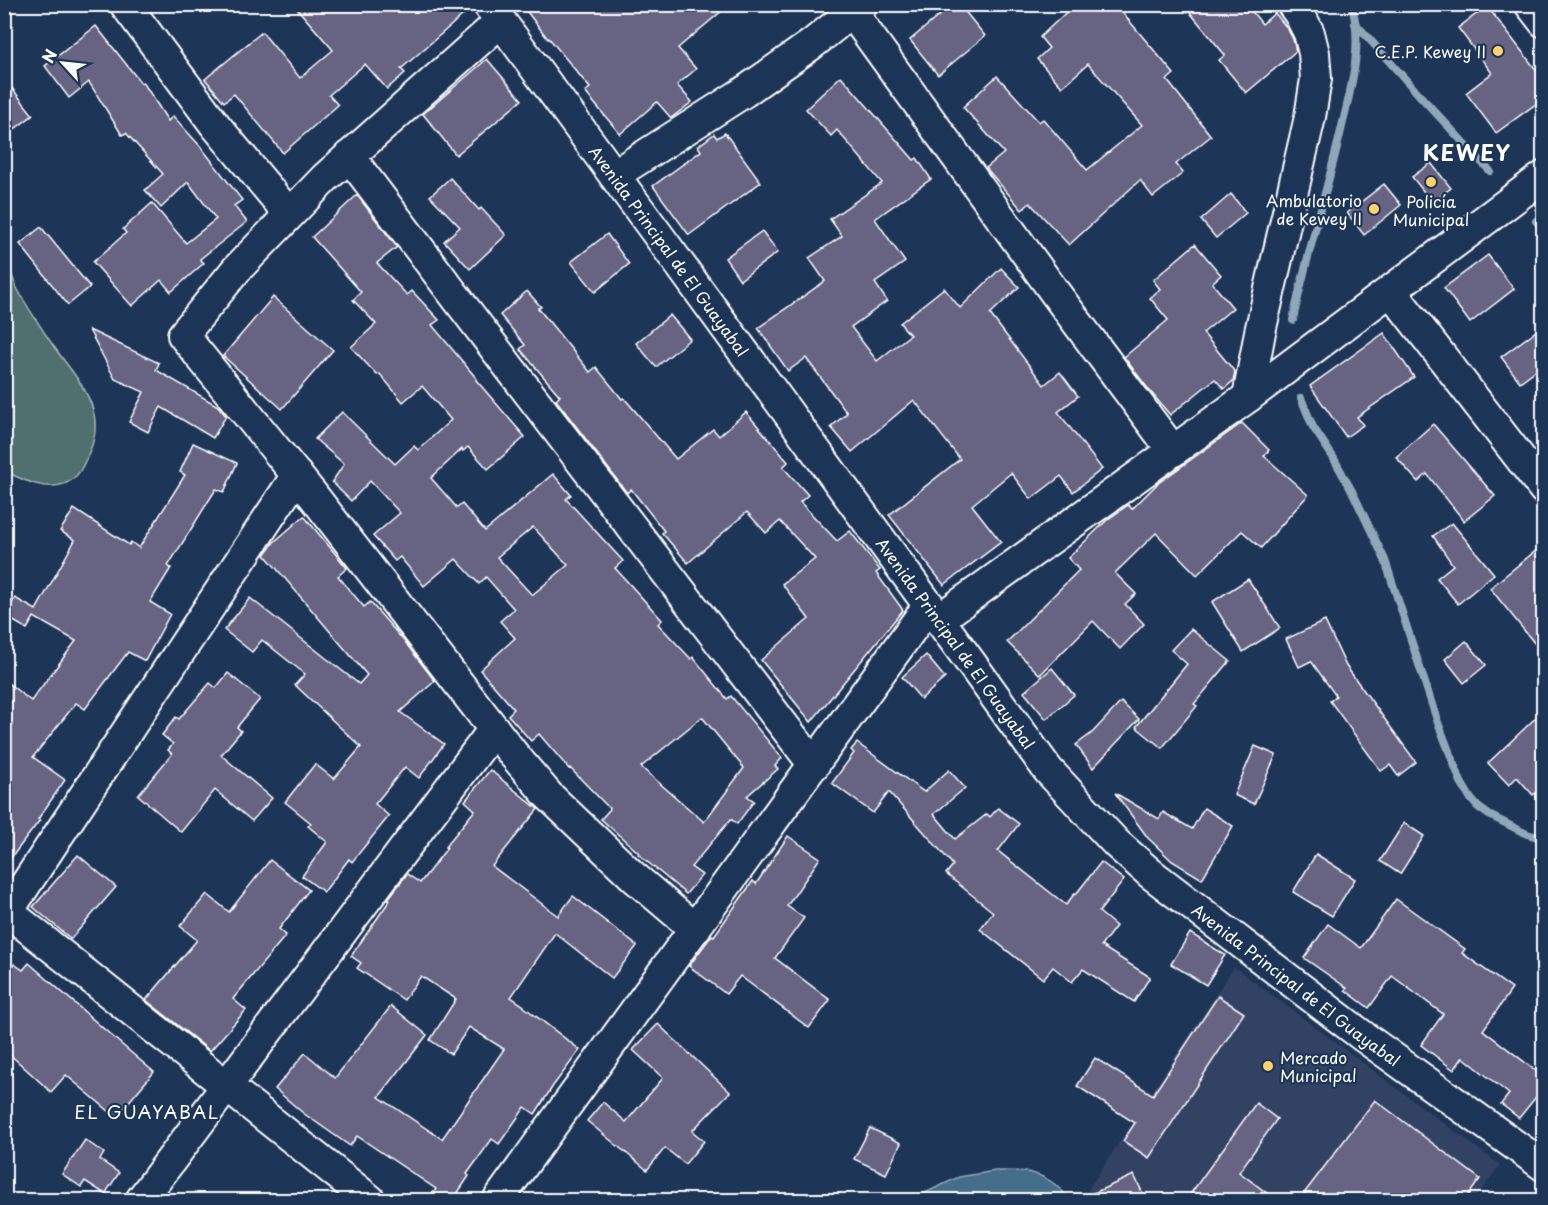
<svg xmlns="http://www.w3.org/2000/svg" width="1548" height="1205" viewBox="0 0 1548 1205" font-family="'Playpen Sans',sans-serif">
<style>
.built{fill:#334364}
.green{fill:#506f6e;stroke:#a8b7b6;stroke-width:1.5}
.water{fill:#446e8b;stroke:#8fa8b9;stroke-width:1.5}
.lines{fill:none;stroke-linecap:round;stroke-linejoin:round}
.stream{stroke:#8fa8b9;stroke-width:8}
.building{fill:#666383;stroke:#fff;stroke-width:1.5;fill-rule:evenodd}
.minor-casing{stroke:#fff;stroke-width:34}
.minor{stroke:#1d3557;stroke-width:30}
.poi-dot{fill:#ffd166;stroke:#1d3557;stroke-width:2}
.labels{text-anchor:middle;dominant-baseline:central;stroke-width:4.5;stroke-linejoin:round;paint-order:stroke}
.poi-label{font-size:16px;fill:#fff;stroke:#1d3557;text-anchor:end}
.street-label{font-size:16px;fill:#fff;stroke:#1d3557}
.neighbourhood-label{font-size:18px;letter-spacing:1.5px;fill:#fff;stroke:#1d3557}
.district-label{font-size:22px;font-weight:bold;letter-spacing:1.5px;fill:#fff;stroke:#1d3557}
</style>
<rect width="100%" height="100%" fill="#1d3557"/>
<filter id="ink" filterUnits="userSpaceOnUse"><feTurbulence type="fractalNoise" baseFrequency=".0167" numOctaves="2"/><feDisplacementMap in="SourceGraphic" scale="12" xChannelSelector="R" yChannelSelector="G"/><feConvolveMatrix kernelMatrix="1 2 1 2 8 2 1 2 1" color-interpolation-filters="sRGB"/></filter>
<g filter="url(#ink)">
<polygon class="built" points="1234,967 1500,1165 1474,1200 1092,1200 1088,1190"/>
<path class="green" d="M5,255C8,265 12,276 16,286C25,304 39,324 50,341C74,377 111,408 88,455C85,462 82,469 77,475C57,497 26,482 5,471Z"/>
<path class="water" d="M995,1171C1008,1171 1023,1170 1035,1174C1049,1178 1062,1189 1070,1200H910L959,1177Z"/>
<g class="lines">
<g class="stream">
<polyline points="1355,23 1422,98 1490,171"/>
<polyline points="1536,221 1544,229"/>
<path d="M1293,320C1306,258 1325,197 1340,135C1349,95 1365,44 1351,4"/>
<polyline points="1301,398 1313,427 1333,457 1353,493 1385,560 1437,720 1461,782 1471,799 1478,807 1489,815 1527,834 1544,839"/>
</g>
</g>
<g class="building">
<polygon points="293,4 471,4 471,8 401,69 405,73 387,89 365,64 329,95 338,105 283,153 234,94 224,102 205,79 262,32 300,78 333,50"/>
<polygon points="521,4 730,4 678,48 696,69 677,85 692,102 671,118 657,102 620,134 585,92 590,88 549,38 548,39"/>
<polygon points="953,4 959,4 985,36 938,75 910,40"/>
<polygon points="1075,4 1115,4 1174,74 1167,80 1211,136 1176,164 1183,173 1153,197 1140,180 1069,245 1030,203 1022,210 987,169 986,168 1004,153 963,107 997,76 1039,122 1043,119 1087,170 1142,125 1088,64 1062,87 1037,59 1049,48 1040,37"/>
<polygon points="1183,4 1246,4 1262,24 1275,13 1287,28 1293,39 1296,51 1246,93 1219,60 1225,55"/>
<polygon points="1487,6 1544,80 1544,98 1496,133 1466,93 1492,73 1458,28"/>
<polygon points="96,26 141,83 143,82 168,121 173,116 201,147 242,200 234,206 247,222 200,259 204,263 171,292 161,280 132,306 93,262 126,233 123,229 152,203 186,243 216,219 188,182 161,208 145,190 163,174 126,133 122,135 89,82 69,98 45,66"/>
<polygon points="487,59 522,100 456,155 423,114"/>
<polygon points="841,76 914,160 917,158 931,179 875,219 905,262 875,283 887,301 851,327 877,361 910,335 900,323 944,288 960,308 1001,268 1019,287 990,314 1044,385 1060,372 1078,396 1058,412 1102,469 1073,492 1061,476 1031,499 1011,473 972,505 1001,542 944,585 889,515 960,459 914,400 852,452 831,427 847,413 806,358 788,371 758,328 825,281 809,258 842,236 830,219 882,183 837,130 831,136 806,109"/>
<polygon points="4,78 33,115 4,137"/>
<polygon points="725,133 761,182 689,235 653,186 701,151 698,146 714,134 717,138"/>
<polygon points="1431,163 1451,188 1432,202 1412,177"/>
<polygon points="450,178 479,210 481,208 506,235 470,269 444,241 460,227 430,196"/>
<polygon points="1384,184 1401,205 1364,235 1347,213"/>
<polygon points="1231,194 1246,213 1216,238 1201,220"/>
<path d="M357,195L397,247L377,263L407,295L412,291L439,320L432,325L477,379L476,380L525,437L488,469L468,447L463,451L462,449L431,478L457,508L462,504L485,531L553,474L571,495L566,499L623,561L615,568L662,620L658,624L691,659L693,657L727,699L731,696L782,758L775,766L778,769L747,796L754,801L737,824L731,819L691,867L702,875L686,894L638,854L639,853L601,819L610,809L570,768L569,769L539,734L531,741L508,715L514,709L480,670L515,638L500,621L514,609L486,577L479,584L456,559L424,586L400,557L395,561L373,536L400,513L370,481L351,501L332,482L344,464L315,439L342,412L395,464L414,446L418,450L451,420L422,386L403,402L380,374L377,375L351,347L376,324L353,300L361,292L312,237ZM533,527L568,565L532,595L497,557ZM702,717L744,768L704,822L641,767Z"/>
<polygon points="41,227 90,287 68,305 20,244"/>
<polygon points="762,231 778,252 740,280 725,258"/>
<polygon points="607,234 629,264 595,292 571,262"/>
<polygon points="1195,244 1221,275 1212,283 1233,308 1203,333 1235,372 1233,381 1224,389 1215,379 1170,415 1149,390 1124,357 1168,320 1150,298 1160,289 1153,280"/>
<polygon points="1488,255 1514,289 1470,323 1444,288"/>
<polygon points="527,291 541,307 538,308 590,372 596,367 622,399 624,398 676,459 713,429 719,436 746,412 788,462 783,467 808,495 800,502 837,541 850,531 880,570 876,573 903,610 811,722 761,660 809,619 782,584 815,559 780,521 766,533 747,512 688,563 662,533 664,531 631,489 627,493 556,400 560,396 520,349 525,345 500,315"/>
<polygon points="273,297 333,350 282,409 223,356"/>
<polygon points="670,315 690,339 656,367 636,343"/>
<polygon points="1544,325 1544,364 1520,382 1501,357"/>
<polygon points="89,330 159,363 156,370 218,406 226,416 213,438 161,407 148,432 129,422 144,392 115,379"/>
<polygon points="1384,333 1414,377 1357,417 1363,425 1346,437 1310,386"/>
<polygon points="1242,423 1269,450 1264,456 1308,495 1261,548 1242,531 1197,575 1156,533 1115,573 1136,594 1125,604 1144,624 1120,649 1093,621 1040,675 1007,642 1079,570 1068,558 1107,520 1128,505 1132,509 1157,484"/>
<polygon points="1433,424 1495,496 1464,521 1427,474 1418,482 1396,457"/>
<polygon points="193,443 237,463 224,492 216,489 168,566 171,568 150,602 170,614 145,661 128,652 85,709 76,703 33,757 65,780 38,819 40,820 4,867 4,680 31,701 76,641 34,617 27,629 5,616 15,598 36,610 75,540 60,531 74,509 129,545 131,542 139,548 185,475 180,472"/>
<polygon points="304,516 347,568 338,576 364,607 370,602 404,641 435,681 400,712 444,744 419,778 405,767 375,804 389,816 352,862 349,859 324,892 302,876 327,842 308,826 311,823 285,802 315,764 334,779 361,747 295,685 305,674 262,640 252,652 224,630 250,598 359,684 367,675 265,555 274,542"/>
<polygon points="1452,523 1494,574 1458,604 1437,578 1453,565 1433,536"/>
<polygon points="1544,544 1544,655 1490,588"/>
<polygon points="1248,579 1280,628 1243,652 1212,602"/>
<polygon points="1325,621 1346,666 1416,762 1398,776 1390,765 1381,771 1330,701 1336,696 1311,661 1299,667 1286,639"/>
<polygon points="1191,629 1230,661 1194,704 1197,706 1162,748 1136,727 1187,664 1171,650"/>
<polygon points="1466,641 1486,665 1464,683 1445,659"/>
<polygon points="926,655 945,678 921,699 902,677"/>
<polygon points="1052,668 1074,695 1046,719 1024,692"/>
<polygon points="228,673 260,699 237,727 241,731 221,755 272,798 252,821 215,790 181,832 138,795 172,754 168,750 173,744 162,735 176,717 179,719 210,683 216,688"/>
<polygon points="1121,702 1139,719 1093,768 1076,745 1092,733"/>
<polygon points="1544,710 1544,785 1533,795 1517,777 1509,785 1488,763"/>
<polygon points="857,743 924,792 949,770 965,788 934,814 955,839 987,814 990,817 998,808 1019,824 998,851 1066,905 1075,893 1076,894 1101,862 1124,880 1099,912 1116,926 1101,946 1150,977 1134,1002 1083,969 1072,982 1053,967 1043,979 980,929 993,912 946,874 953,865 889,792 873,813 832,783 854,753 851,750"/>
<polygon points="1255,746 1276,755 1254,804 1234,795"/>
<polygon points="490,770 538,809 492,866 558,916 573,896 637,946 612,978 555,933 511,997 524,1006 524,1007 580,1050 553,1086 535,1114 525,1107 499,1144 492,1139 467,1174 469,1176 453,1200 428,1200 436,1189 357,1136 350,1146 303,1113 275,1089 305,1053 335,1078 391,1006 427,1035 379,1097 442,1139 484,1078 504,1049 469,1027 451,1054 430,1040 456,999 421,976 404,1000 357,968 361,963 351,956 390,900 388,899 407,874 420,883 447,848 445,847 475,810 465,801"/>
<polygon points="1115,793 1159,819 1163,812 1192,829 1204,808 1233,826 1202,879 1172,861 1148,838"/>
<polygon points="1404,823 1424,836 1400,874 1380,861"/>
<polygon points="788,836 820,858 787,906 804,918 775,958 830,1000 809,1028 740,976 726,994 689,966 712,935 714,936 753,881 756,884"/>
<polygon points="1316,854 1355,879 1332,916 1293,892"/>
<polygon points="78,855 116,887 71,939 33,907"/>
<polygon points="270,860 309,890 279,929 286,935 233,999 246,1010 210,1051 146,1000 197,940 180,926 207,894 229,912"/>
<polygon points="1396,899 1465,949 1462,953 1512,989 1483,1030 1544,1077 1544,1087 1519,1118 1501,1104 1509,1094 1463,1057 1454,1070 1421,1045 1443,1014 1392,976 1369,1008 1345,990 1347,988 1304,958 1328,924 1361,948"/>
<polygon points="1190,933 1225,955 1206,985 1171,964"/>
<polygon points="29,963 121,1044 154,1072 116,1117 66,1075 51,1092 4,1049 4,976 14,964 23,970"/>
<polygon points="1218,996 1244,1013 1149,1158 1123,1141 1135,1123 1077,1086 1095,1058 1153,1095"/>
<polygon points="658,1024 730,1092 692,1131 704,1141 685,1164 665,1148 647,1170 587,1121 603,1102 626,1122 663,1078 633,1050"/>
<polygon points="1375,1100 1480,1179 1465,1200 1299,1200"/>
<polygon points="1256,1103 1277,1119 1239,1172 1276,1200 1186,1200"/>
<polygon points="870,1128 901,1143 886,1174 854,1159"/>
<polygon points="85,1140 104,1153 100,1160 119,1173 105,1194 85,1181 81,1187 62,1174"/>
<polygon points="1134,1175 1146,1200 1078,1200"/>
</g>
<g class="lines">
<defs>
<g id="minor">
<polyline points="125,4 216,126 289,214"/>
<path id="s1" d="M488,4L664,243L976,670L1048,770L1117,844L1150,873L1364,1037L1544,1166"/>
<polyline points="846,4 1056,294 1173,451"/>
<polyline points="1530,4 1544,22"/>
<polyline points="500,22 325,178 236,270 183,335 312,494 514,755 548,795 634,877 695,929"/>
<polyline points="349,156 509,367 814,765"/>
<polyline points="614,175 744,92 812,44 862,4"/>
<polyline points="1391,291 1544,489"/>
<polyline points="1248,397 1260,332 1310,117 1316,79 1314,53 1309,33 1300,15 1292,4"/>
<polyline points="939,619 1248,397 1544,176"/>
<polyline points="8,912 370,1200"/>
<polyline points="4,917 297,475"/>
<polyline points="141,1200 494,729"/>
<polyline points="498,1200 929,605"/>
</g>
</defs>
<use href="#minor" class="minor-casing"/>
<use href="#minor" class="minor"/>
</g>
</g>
<g class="poi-dot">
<circle cx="1498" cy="51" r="6"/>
<circle cx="1431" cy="182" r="6"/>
<circle cx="1374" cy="209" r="6"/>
<circle cx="1268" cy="1066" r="6"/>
</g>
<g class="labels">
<g class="poi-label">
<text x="1486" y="51">C.E.P. Kewey II</text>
<text x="1362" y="200">Ambulatorio<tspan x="1362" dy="18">de Kewey II</tspan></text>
<text x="1431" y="201" text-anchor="middle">Policía<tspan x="1431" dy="18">Municipal</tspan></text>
<text x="1280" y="1057" text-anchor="start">Mercado<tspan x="1280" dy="18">Municipal</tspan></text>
</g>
<g class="street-label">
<text stroke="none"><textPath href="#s1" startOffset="306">Avenida Principal de El Guayabal</textPath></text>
<text stroke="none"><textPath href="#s1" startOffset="792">Avenida Principal de El Guayabal</textPath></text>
<text stroke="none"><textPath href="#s1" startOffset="1278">Avenida Principal de El Guayabal</textPath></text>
</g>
<g class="neighbourhood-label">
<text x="147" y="1111">EL GUAYABAL</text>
</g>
<g class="district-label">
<text x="1467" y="151">KEWEY</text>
</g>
</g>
<rect width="1548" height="1205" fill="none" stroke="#1d3557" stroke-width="24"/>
<rect x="12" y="12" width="1524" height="1181" fill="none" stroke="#fff" stroke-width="2" filter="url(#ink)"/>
<g transform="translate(63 63) rotate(297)" stroke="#1d3557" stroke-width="4.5" paint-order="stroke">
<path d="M0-4.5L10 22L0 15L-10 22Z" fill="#ffffff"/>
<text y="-9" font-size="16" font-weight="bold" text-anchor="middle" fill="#ffffff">N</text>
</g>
</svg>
